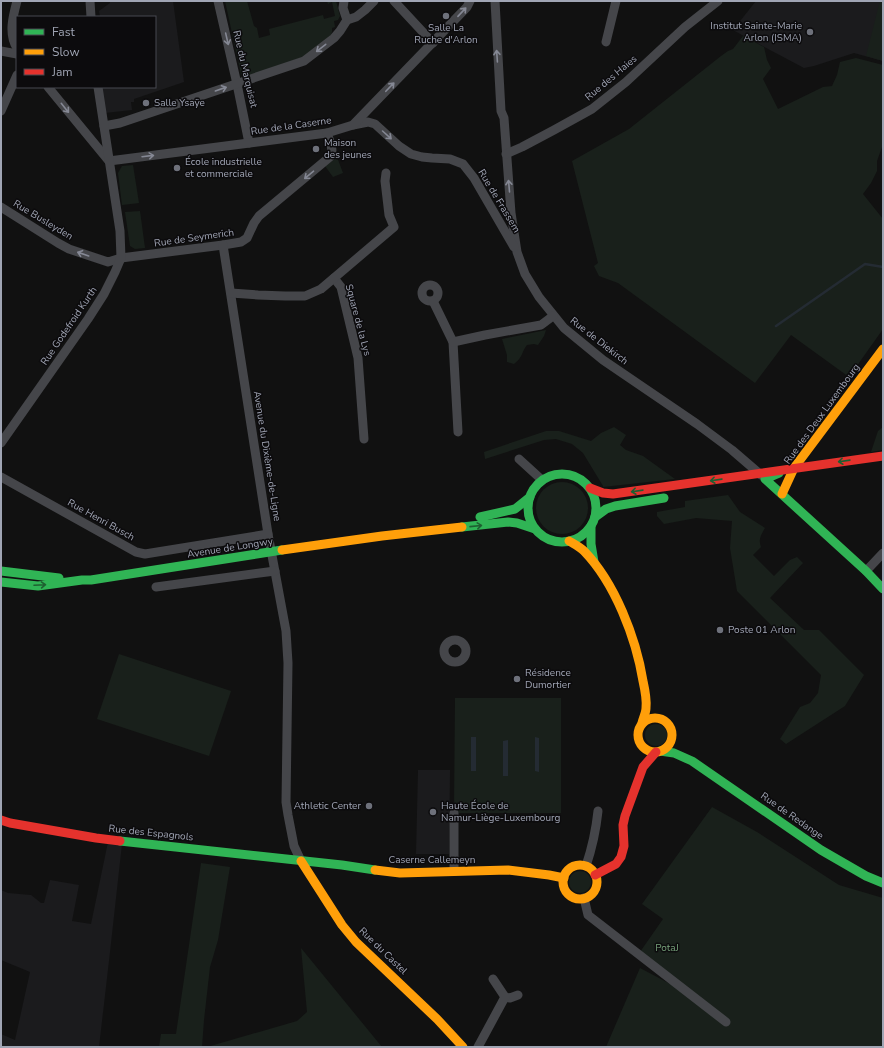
<svg xmlns="http://www.w3.org/2000/svg" width="884" height="1048" viewBox="0 0 884 1048" font-family="'Nunito Sans',sans-serif">
<style>
.built{fill:#1b1b1d}
.green{fill:#19201b}
.water{fill:#242b33}
.lines{fill:none;stroke-linecap:round;stroke-linejoin:round}
.stream{stroke:#242b33;stroke-width:2.5}
.street{stroke:#45464a;stroke-width:9}
.fast{stroke:#30b455;stroke-width:9}
.slow{stroke:#ff9f0a;stroke-width:9}
.jam{stroke:#e5322d;stroke-width:9}
.oneway{stroke:#858894}
.oneway2{stroke:#1e6031}
.poi-dot{fill:#6e717b;stroke:#0c0b0d;stroke-width:1.5}
.labels{text-anchor:middle;dominant-baseline:central;stroke-width:3;stroke-linejoin:round;paint-order:stroke}
.poi-label{font-size:10px;fill:#a0a5b4;stroke:#0c0b0d;text-anchor:start}
.street-label{font-size:10px;fill:#a0a5b4;stroke:#0c0b0d}
.park-label{font-size:10px;fill:#76a17a;stroke:#0c0b0d}
</style>
<rect width="100%" height="100%" fill="#111"/>
<g class="built">
<polygon points="110,1 173,1 184,82 134,99 134,102 131,102 132,110 105,113 102,87 155,87 155,17 100,17 99,11 110,3"/>
<polygon points="756,1 883,1 883,61 854,53 814,66 804,68 742,35 733,30"/>
<polygon points="418,770 450,770 449,854 416,854"/>
<polygon points="108,842 122,844 109,961 99,1047 1,1047 1,1034 15,1040 30,972 1,960 1,890 8,893 31,895 41,903 44,903 50,880 79,885 72,921 91,924"/>
</g>
<g class="green">
<polygon points="225,1 247,1 254,26 257,28 259,38 270,35 269,29 323,15 324,19 335,16 332,2 328,4 327,1 336,1 340,16 338,20 334,21 335,27 332,28 332,32 331,35 303,57 248,77 243,76 241,74"/>
<polygon points="880,1 883,1 883,61 866,56"/>
<polygon points="743,36 764,47 767,60 771,68 763,79 778,109 823,87 832,86 837,75 840,62 856,58 883,65 883,144 877,161 877,171 871,183 863,194 883,219 883,329 849,377 791,335 755,383 618,283 599,276 594,266 598,263 572,161 629,129 721,56 728,51 733,49"/>
<polygon points="337,157 343,173 333,177 325,166"/>
<polygon points="133,165 139,203 122,205 118,173 122,166"/>
<polygon points="140,211 145,248 135,249 130,246 125,212"/>
<path d="M546,330L544,336L538,345L534,344L527,345C521,353 523,357 514,364L507,362V355L502,339Z"/>
<polygon points="614,427 626,435 620,445 626,450 643,456 675,479 603,487 603,486 583,453 572,444 556,439 544,440 485,459 484,452 546,431 559,431 591,441 601,433"/>
<polygon points="883,427 883,450 871,452 878,431"/>
<circle cx="562" cy="508" r="26"/>
<path d="M728,495L740,512L765,528C761,535 758,539 761,547L753,555L774,576L790,560L797,557L803,563L770,598L804,630H819L864,675L845,706L786,744L780,739L800,707L810,703L818,693L821,675L737,591L730,548L732,521L696,518L664,524L657,516V512L685,507V501Z"/>
<polygon points="119,654 231,691 209,756 97,719"/>
<polygon points="455,698 561,698 561,813 454,813"/>
<circle cx="656" cy="735" r="11"/>
<polygon points="712,807 757,832 839,885 883,898 883,1047 606,1047 640,968 710,1005 640,952 663,919 642,904"/>
<polygon points="201,863 230,867 218,940 210,967 204,1020 202,1047 159,1047 161,1034 176,1034"/>
<circle cx="580" cy="882" r="11"/>
<polygon points="301,948 382,1047 207,1047 297,1021 307,1012"/>
</g>
<g class="water">
<rect x="471" y="737" width="5" height="34"/>
<polygon points="535,737 539,738 539,772 535,771"/>
<polygon points="508,740 508,776 503,776 503,741"/>
</g>
<g class="lines">
<polyline class="stream" points="776,326 865,264 883,267"/>
<g class="street">
<path d="M17,1C13,16 8,34 17,48"/>
<polyline points="90,1 91,17"/>
<polyline points="218,1 237,84 249,143"/>
<polyline points="344,1 343,8 347,20"/>
<polyline points="394,1 433,43"/>
<polyline points="495,1 501,111 504,118 511,213 517,252 525,274 539,297 564,328 603,360 697,424 732,450 761,475"/>
<polyline points="606,42 616,1"/>
<polyline points="1,51 17,54"/>
<polyline points="48,87 108,160"/>
<polyline points="1,111 17,75"/>
<polyline points="353,125 368,122 375,124 399,146 411,154 422,157 432,158 450,159 463,164 474,178 514,247"/>
<polyline points="104,126 120,123 304,61 334,38 340,31 347,20 356,17 365,10 374,1"/>
<polyline points="506,154 522,147 554,130 592,109 626,82 685,27 718,1"/>
<polyline points="109,161 327,133 353,125 467,7 470,1"/>
<path d="M1,207L58,243L69,249L108,262L121,258L223,245L241,242L247,238L254,223L259,216L331,156C334,148 329,140 327,133"/>
<polyline points="223,245 268,534 286,631 288,663 286,802 288,815 294,846 301,861"/>
<polyline points="334,278 341,287 358,358 364,439"/>
<circle cx="430" cy="293" r="8"/>
<polyline points="231,293 258,295 285,296 305,296 321,289 394,227 389,215 385,181 386,173"/>
<polyline points="433,301 453,342 458,432"/>
<polyline points="453,342 485,335 541,325 553,316"/>
<polyline points="1,443 88,319 104,294 115,272 121,258 120,231 98,87"/>
<polyline points="519,459 542,480"/>
<polyline points="1,477 136,552 145,554 268,534"/>
<polyline points="866,571 883,553"/>
<polyline points="156,587 275,571"/>
<circle cx="455" cy="651" r="11"/>
<polyline points="454,813 454,871"/>
<path d="M586,866C592,848 596,830 598,811"/>
<polyline points="584,898 588,915 726,1022"/>
<polyline points="505,997 510,998 518,995"/>
<polyline points="478,1047 505,997 493,979"/>
</g>
<g class="fast">
<polyline points="779,473 765,479 866,571 883,589"/>
<circle cx="562" cy="508" r="34"/>
<polyline points="480,517 515,509 530,497"/>
<polyline points="595,517 606,509 615,506 664,498"/>
<polyline points="591,526 591,544 594,562"/>
<polyline points="462,527 508,522 517,523 535,529"/>
<polyline points="1,571 59,578"/>
<polyline points="1,582 38,586 82,580 91,580 282,550"/>
<polyline points="660,751 674,753 692,761 821,850 866,876 883,883"/>
<polyline points="120,841 342,865 375,870"/>
</g>
<g class="slow">
<polyline points="782,494 794,468 883,349"/>
<path d="M569,541C574,544 580,547 584,551C615,583 636,638 643,681C645,690 647,699 646,708C646,713 643,718 642,723"/>
<polyline points="282,550 382,536 462,527"/>
<circle cx="655" cy="735" r="17"/>
<polyline points="301,861 342,925 356,942 437,1019 463,1047"/>
<circle cx="580" cy="882" r="17"/>
<polyline points="375,870 400,873 508,870 549,875 564,878"/>
</g>
<g class="jam">
<polyline points="590,488 603,493 613,494 883,456"/>
<polyline points="1,820 10,823 96,838 120,841"/>
<polyline points="595,875 616,864 621,857 624,846 623,825 625,816 643,767 656,752"/>
</g>
</g>
<defs><path id="oneway-shaft" d="M-6 0H5M1.5-3L5.5 0L1.5 3" fill="none" stroke-width="1.6" stroke-linecap="round" stroke-linejoin="round"/></defs>
<g class="oneway">
<use href="#oneway-shaft" transform="translate(462 12) rotate(-47)"/>
<use href="#oneway-shaft" transform="translate(227 39) rotate(77)"/>
<use href="#oneway-shaft" transform="translate(321 48) rotate(142)"/>
<use href="#oneway-shaft" transform="translate(497 56) rotate(-94)"/>
<use href="#oneway-shaft" transform="translate(390 87) rotate(-46)"/>
<use href="#oneway-shaft" transform="translate(221 89) rotate(-19)"/>
<use href="#oneway-shaft" transform="translate(65 108) rotate(51)"/>
<use href="#oneway-shaft" transform="translate(387 135) rotate(42)"/>
<use href="#oneway-shaft" transform="translate(148 156) rotate(-7)"/>
<use href="#oneway-shaft" transform="translate(309 175) rotate(140)"/>
<use href="#oneway-shaft" transform="translate(509 186) rotate(-95)"/>
<use href="#oneway-shaft" transform="translate(83 254) rotate(-161)"/>
</g>
<g class="oneway2">
<use href="#oneway-shaft" transform="translate(844 461) rotate(172)"/>
<use href="#oneway-shaft" transform="translate(716 480) rotate(172)"/>
<use href="#oneway-shaft" transform="translate(637 491) rotate(172)"/>
<use href="#oneway-shaft" transform="translate(476 526) rotate(-6)"/>
<use href="#oneway-shaft" transform="translate(40 585) rotate(-3)"/>
</g>
<g class="poi-dot">
<circle cx="446" cy="16" r="4"/>
<circle cx="810" cy="32" r="4"/>
<circle cx="146" cy="103" r="4"/>
<circle cx="316" cy="149" r="4"/>
<circle cx="177" cy="168" r="4"/>
<circle cx="720" cy="630" r="4"/>
<circle cx="517" cy="679" r="4"/>
<circle cx="369" cy="806" r="4"/>
<circle cx="433" cy="812" r="4"/>
</g>
<g class="labels">
<g class="poi-label">
<text x="802" y="26" text-anchor="end">Institut Sainte-Marie<tspan x="802" dy="12">Arlon (ISMA)</tspan></text>
<text x="446" y="28" text-anchor="middle">Salle La<tspan x="446" dy="12">Ruche d'Arlon</tspan></text>
<text x="154" y="103">Salle Ysaÿe</text>
<text x="324" y="143">Maison<tspan x="324" dy="12">des jeunes</tspan></text>
<text x="185" y="162">École industrielle<tspan x="185" dy="12">et commerciale</tspan></text>
<text x="728" y="630">Poste 01 Arlon</text>
<text x="525" y="673">Résidence<tspan x="525" dy="12">Dumortier</tspan></text>
<text x="361" y="806" text-anchor="end">Athletic Center</text>
<text x="441" y="806">Haute École de<tspan x="441" dy="12">Namur-Liège-Luxembourg</tspan></text>
</g>
<g class="street-label">
<text transform="translate(245 69) rotate(77)">Rue du Marquisat</text>
<text transform="translate(611 78) rotate(-40)">Rue des Haies</text>
<text transform="translate(291 126) rotate(-8)">Rue de la Caserne</text>
<text transform="translate(499 201) rotate(59)">Rue de Frassem</text>
<text transform="translate(43 220) rotate(31)">Rue Busleyden</text>
<text transform="translate(194 238) rotate(-8)">Rue de Seymerich</text>
<text transform="translate(358 320) rotate(75)">Square de la Lys</text>
<text transform="translate(69 326) rotate(-56)">Rue Godefroid Kurth</text>
<text transform="translate(599 341) rotate(38)">Rue de Diekirch</text>
<text transform="translate(822 414) rotate(-54)">Rue des Deux Luxembourg</text>
<text transform="translate(267 456) rotate(81)">Avenue du Dixième-de-Ligne</text>
<text transform="translate(101 520) rotate(29)">Rue Henri Busch</text>
<text transform="translate(230 548) rotate(-9)">Avenue de Longwy</text>
<text transform="translate(792 816) rotate(35)">Rue de Redange</text>
<text transform="translate(151 833) rotate(6)">Rue des Espagnols</text>
<text x="432" y="860">Caserne Callemeyn</text>
<text transform="translate(383 951) rotate(44)">Rue du Castel</text>
</g>
<g class="park-label">
<text x="667" y="948">PotaJ</text>
</g>
</g>
<rect width="884" height="1048" fill="none" stroke="#a0a5b4" stroke-width="4"/>
<rect x="16" y="16" width="140" height="72" fill="#0c0b0d" stroke="#474950"/>
<rect x="24" y="29" width="20" height="6" fill="#30b455" stroke="#474950"/>
<text x="52" y="36" font-size="12" fill="#a0a5b4">Fast</text>
<rect x="24" y="49" width="20" height="6" fill="#ff9f0a" stroke="#474950"/>
<text x="52" y="56" font-size="12" fill="#a0a5b4">Slow</text>
<rect x="24" y="69" width="20" height="6" fill="#e5322d" stroke="#474950"/>
<text x="52" y="76" font-size="12" fill="#a0a5b4">Jam</text>
</svg>
